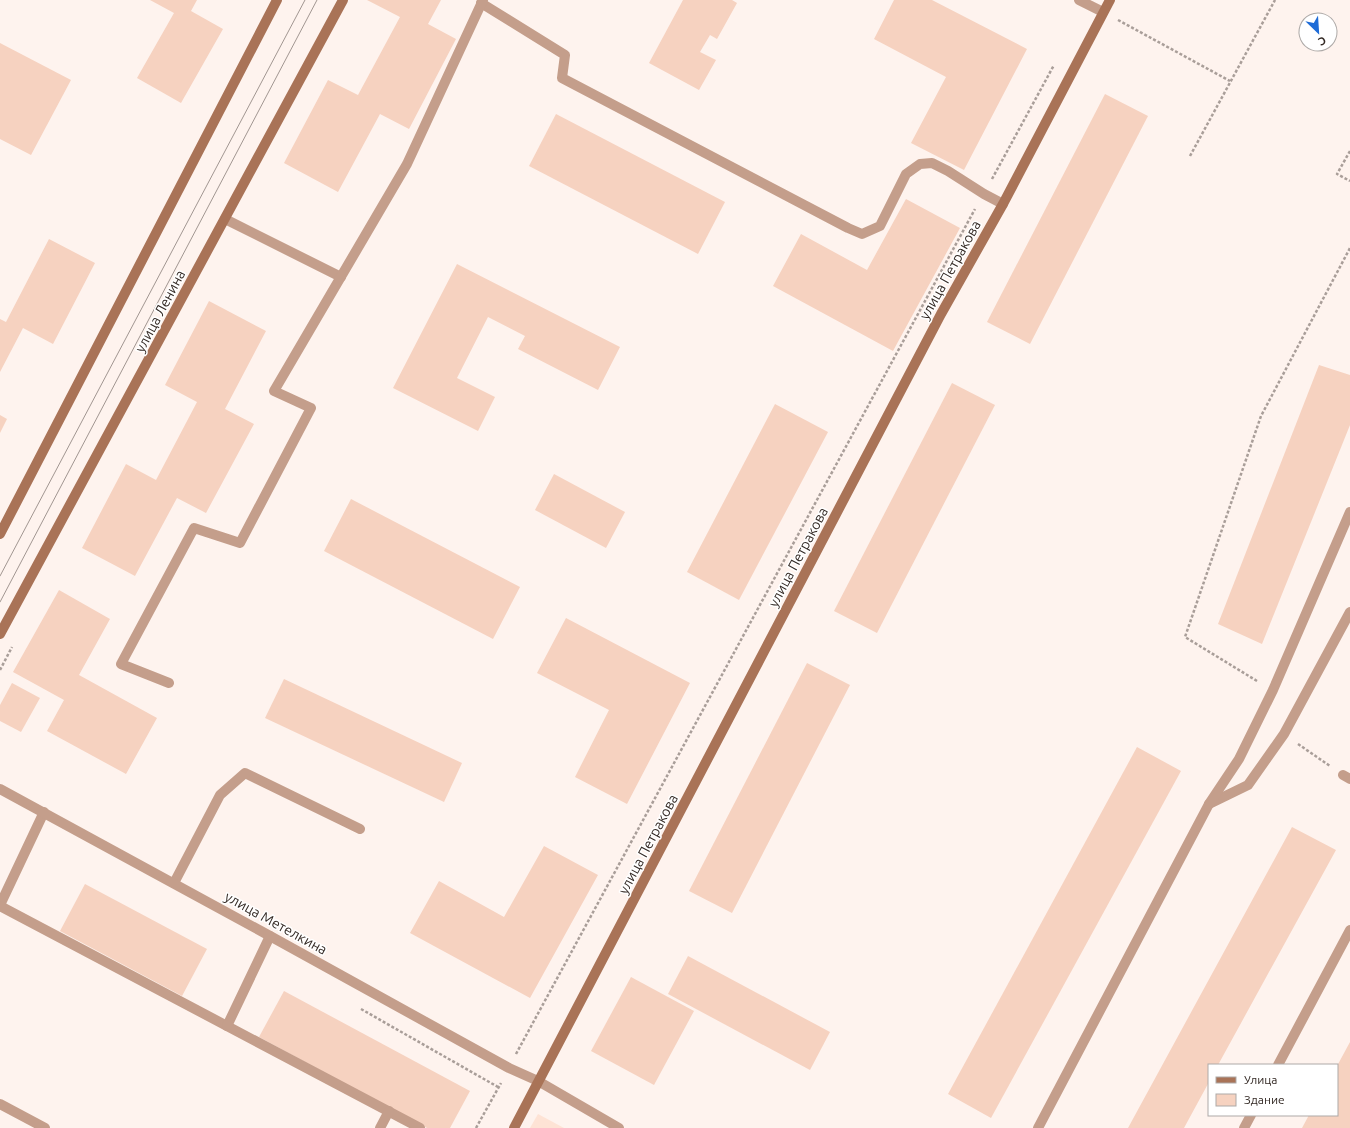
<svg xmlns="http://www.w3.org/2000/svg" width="1350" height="1128" viewBox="0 0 1350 1128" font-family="Ubuntu,sans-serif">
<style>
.built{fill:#fee3d5}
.building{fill:#f6d2c0}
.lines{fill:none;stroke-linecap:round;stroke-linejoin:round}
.path{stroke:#a99e99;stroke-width:2.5;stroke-dasharray:3 2;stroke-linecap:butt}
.lane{stroke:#c49e8b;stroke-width:10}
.street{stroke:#c49e8b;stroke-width:10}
.secondary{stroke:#a97357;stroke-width:10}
.tram{stroke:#a19691;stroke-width:1}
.labels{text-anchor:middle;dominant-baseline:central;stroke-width:3;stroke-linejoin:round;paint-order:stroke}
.street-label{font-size:14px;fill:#332924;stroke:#fff}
</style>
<rect width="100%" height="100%" fill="#fef3ee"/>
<polygon class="built" points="538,1114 564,1128 530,1128"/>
<g class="building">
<polygon points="150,0 197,0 191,11 223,29 181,103 137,78 174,13"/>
<polygon points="367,0 441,0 428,24 456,39 409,129 380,114 338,192 284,163 328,80 358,95 400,17"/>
<polygon points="683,0 732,0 737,3 717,39 710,35 700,52 716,60 699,90 649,63"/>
<polygon points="894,0 932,0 1027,49 964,170 911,143 946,77 874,39"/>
<polygon points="0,43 71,80 31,155 0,139"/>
<polygon points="1105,94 1148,116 1030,344 987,322"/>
<polygon points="556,114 725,202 698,254 529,166"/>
<polygon points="906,199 960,228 893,351 773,286 801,234 867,270"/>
<polygon points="49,239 95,263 53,344 23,328 0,372 0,319 6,322"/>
<polygon points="457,264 620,347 598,390 518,349 525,336 488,317 457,378 495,397 478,431 393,388"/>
<polygon points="209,301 266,331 225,409 254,424 206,513 177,498 135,576 82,548 126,464 156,480 197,402 165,385"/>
<polygon points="1319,365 1350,375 1350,425 1262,644 1218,624"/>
<polygon points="952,383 995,405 877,633 834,611"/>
<polygon points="775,404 828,432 739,600 687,572"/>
<polygon points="0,415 7,419 0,433"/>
<polygon points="554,474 625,512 606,548 535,510"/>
<polygon points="351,499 520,587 493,639 324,551"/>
<polygon points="59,590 110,619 79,675 157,718 126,774 47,731 64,700 13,672"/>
<polygon points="566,618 690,683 627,804 575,777 609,710 537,673"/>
<polygon points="807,663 850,685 732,913 689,891"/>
<polygon points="284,679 462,763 444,802 265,718"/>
<polygon points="12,683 40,698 21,732 0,721 0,705"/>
<polygon points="1137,747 1181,771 991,1118 948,1094"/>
<polygon points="1292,827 1336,850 1218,1065 1209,1065 1209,1082 1184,1128 1128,1128"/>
<polygon points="544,846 598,875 530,998 410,933 439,881 504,917"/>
<polygon points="85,884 207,949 182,996 60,931"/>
<polygon points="688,956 830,1032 810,1070 668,994"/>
<polygon points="631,977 694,1011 654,1085 591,1051"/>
<polygon points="284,991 470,1091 450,1128 427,1128 259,1037"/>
<polygon points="1350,1042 1350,1128 1302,1128 1309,1115 1337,1115 1337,1066"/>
</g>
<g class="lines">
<g class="path">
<polyline points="1118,20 1230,81"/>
<polyline points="1350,151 1337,174 1350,181"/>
<polyline points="1190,156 1275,0"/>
<polyline points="992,179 1054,65"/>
<polyline points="0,670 12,647"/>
<polyline points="1257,681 1185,637 1261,416 1350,248"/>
<polyline points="1298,744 1330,766"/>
<polyline points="361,1009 498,1087"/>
<polyline points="516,1054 975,209"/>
<polyline points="476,1128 501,1083"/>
</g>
<g class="lane">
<polyline points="481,3 565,55 562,78 848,228 862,234 880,226 906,174 920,164 932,163 948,171 984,194 1003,204"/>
<polyline points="225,219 341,277"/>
<polyline points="169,683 121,664 194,528 240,543 311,408 274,391 407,164 483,0"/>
<polyline points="1343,775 1350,779"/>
<polyline points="1209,804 1248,785 1284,734 1350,612"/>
<polyline points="174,883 220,795 245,773 360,829"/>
<polyline points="0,905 44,812"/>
<polyline points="0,906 420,1128"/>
<polyline points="227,1026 270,936"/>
<polyline points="1278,1065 1350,930"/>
<polyline points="0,1104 45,1128"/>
<polyline points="380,1128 389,1111"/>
<polyline points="1038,1128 1209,804 1239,759 1273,690 1350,512"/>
<polyline points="1244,1128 1251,1115"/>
</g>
<g class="street">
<polyline points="1079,0 1103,12"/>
<polyline points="0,789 270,936 509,1068 538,1081 619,1128"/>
</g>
<g class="secondary">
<polyline points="0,534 277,0"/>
<polyline points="0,634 343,0"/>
<polyline points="514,1128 941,314 1003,204 1110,0"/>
</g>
<g class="tram">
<polyline points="0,576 305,0"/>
<polyline points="0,602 317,0"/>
</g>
</g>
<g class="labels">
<g class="street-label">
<text transform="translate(950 270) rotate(-61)">улица Петракова</text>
<text transform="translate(160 311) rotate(-62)">улица Ленина</text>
<text transform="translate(798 557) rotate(-62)">улица Петракова</text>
<text transform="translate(648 844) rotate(-62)">улица Петракова</text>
<text transform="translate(276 923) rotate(29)">улица Метелкина</text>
</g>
</g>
<rect x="1208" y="1064" width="130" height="52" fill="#ffffff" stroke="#ada9a7"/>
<rect x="1216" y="1077" width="20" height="6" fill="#a97357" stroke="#ada9a7"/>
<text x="1244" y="1084" font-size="12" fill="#332924">Улица</text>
<rect x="1216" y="1094" width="20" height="12" fill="#f6d2c0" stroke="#ada9a7"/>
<text x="1244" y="1104" font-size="12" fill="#332924">Здание</text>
<g transform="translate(1318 32) rotate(155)"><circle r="19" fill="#ffffff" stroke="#ada9a7"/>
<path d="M0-3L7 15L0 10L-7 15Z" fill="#1f6cd7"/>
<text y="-6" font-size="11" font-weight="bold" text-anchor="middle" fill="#332924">С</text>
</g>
</svg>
